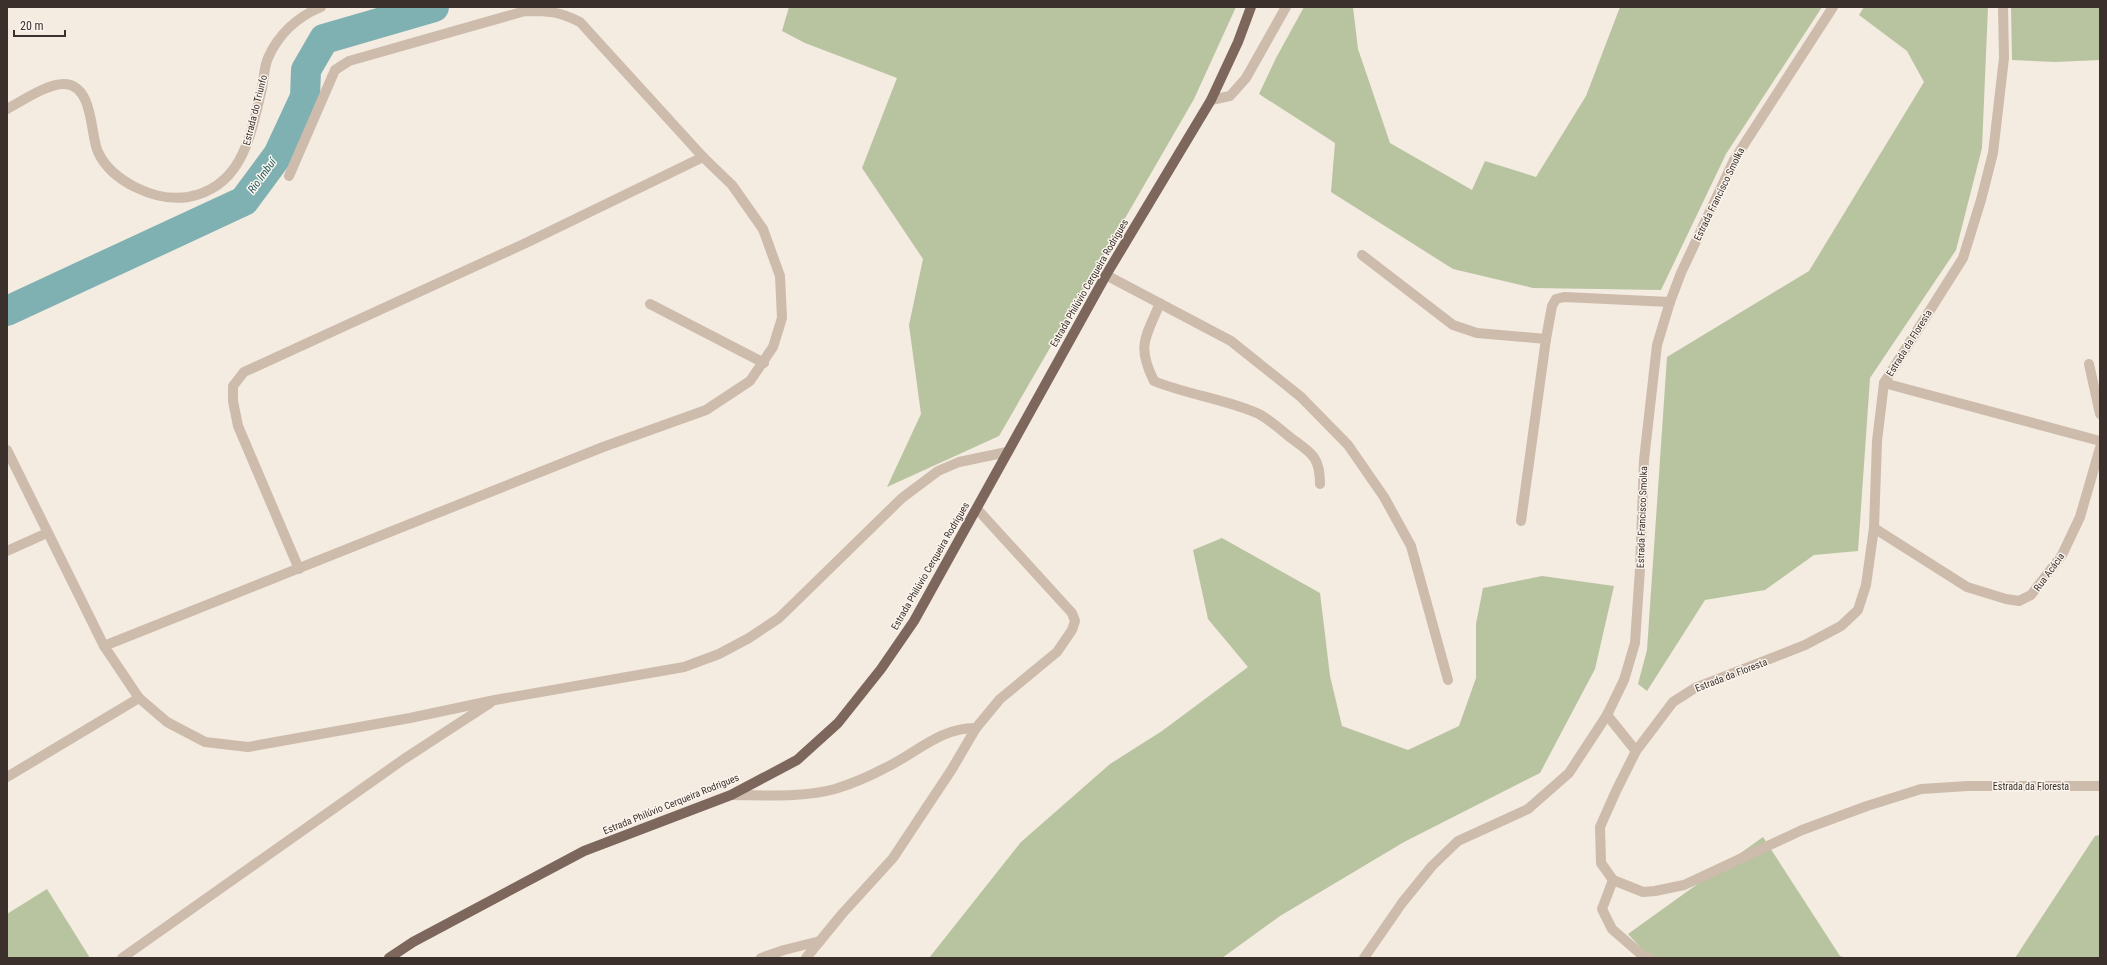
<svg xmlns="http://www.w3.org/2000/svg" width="2107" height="965" viewBox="0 0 2107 965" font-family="'Roboto Condensed',sans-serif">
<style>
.green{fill:#b8c4a0}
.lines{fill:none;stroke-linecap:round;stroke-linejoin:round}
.river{stroke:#7fb0b2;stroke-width:30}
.minor{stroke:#cdbbac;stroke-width:10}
.major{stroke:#7d675c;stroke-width:10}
.labels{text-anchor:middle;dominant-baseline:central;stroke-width:3;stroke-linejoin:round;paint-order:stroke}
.street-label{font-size:10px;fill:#3b302b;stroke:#fbf5ee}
.water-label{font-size:11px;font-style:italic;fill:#1f5a5e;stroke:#fbf5ee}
</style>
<rect width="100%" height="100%" fill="#f4ebe1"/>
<g class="green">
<polygon points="789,7 1236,7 1194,99 999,436 887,487 921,414 909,325 923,259 862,168 897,78 805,43 782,31"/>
<polygon points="1304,7 1353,7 1358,49 1390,143 1472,190 1485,161 1536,177 1586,96 1620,7 1822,7 1726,154 1661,290 1533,288 1453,269 1331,192 1335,143 1259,94 1276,58"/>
<polygon points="1864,7 1988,7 1982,148 1956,250 1870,378 1858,551 1814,555 1765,590 1705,600 1647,691 1638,684 1647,650 1667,357 1809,271 1924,82 1907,51 1859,15"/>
<polygon points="2011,7 2100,7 2100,60 2055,62 2012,60"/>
<polygon points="1222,538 1320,593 1330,676 1342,726 1408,750 1459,726 1476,678 1476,624 1483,588 1542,576 1614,586 1595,669 1540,773 1404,842 1280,916 1222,958 929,958 1021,842 1110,764 1162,731 1248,667 1208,619 1193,550"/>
<polygon points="2100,835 2100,958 2015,958 2095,836"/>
<polygon points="1763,837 1840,956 1846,958 1650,958 1628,934"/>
<polygon points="47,889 90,958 7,958 7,914"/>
</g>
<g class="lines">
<polyline class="river" points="7,311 244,201 278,155 305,97 306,70 324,39 434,7"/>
<g class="minor">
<polyline points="2003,7 2004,58 1993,153 1981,200 1963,258 1884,383 1877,441 1874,528 1866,585 1858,610 1841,626 1805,645 1695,688 1673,702 1636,751 1616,791 1600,827 1601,863 1613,880 1643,892 1655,891 1684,885 1802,830 1867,806 1921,789 1968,786 2100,786"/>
<polyline points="1211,100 1230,96 1246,78 1286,7"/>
<path d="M7,109C22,101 48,83 65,84C94,86 90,135 98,152C112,182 156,202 188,197C243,187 251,134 262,88C264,78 264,67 268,58C278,35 297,17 321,7"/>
<polyline points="1362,255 1453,325 1477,333 1546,339"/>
<polyline points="1106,275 1231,341 1301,397 1348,445 1384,497 1411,546 1448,680"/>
<path d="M1160,303C1146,337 1136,345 1154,381C1188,395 1226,399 1259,414C1270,420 1281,430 1291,438C1311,453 1320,456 1320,484"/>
<polyline points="650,304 764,363"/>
<polyline points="2089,364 2100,414"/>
<polyline points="1884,383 2100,441"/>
<polyline points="7,450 104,646 139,698 167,722 205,742 248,747 410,718 495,700 684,667 719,654 749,638 779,618 902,498 938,471 959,462 1007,452"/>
<polyline points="1521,521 1546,339 1552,306 1556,299 1564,297 1670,302"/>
<polyline points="1874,528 1967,587 2006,599 2019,601 2031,595 2062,555 2080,517 2100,448"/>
<polyline points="7,551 47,533"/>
<polyline points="299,569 238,426 233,401 233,386 244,372 528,242 703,157"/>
<path d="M104,646L603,447L706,410L750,381L773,347L782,318L780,276L763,229L732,185L703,157L580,22C558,11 549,11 525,11L349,61L335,70L289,176"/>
<polyline points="1607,715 1636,751"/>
<polyline points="7,777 139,698"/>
<path d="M731,795C765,795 802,798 835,789C851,784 870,776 885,768C915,754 941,727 976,728"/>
<polyline points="1613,880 1602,909 1612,929 1644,957 1649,958"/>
<polyline points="122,958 404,759 490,703"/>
<polyline points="761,958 784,950 820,941"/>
<polyline points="806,958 842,914 893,858 952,769 976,728 1000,699 1057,652 1072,630 1075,621 1072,613 977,509"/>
<polyline points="1364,958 1402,903 1432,866 1458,841 1528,809 1569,773 1607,715 1624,680 1635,643 1640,569 1644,460 1657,345 1670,302 1681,273 1734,160 1833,7"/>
</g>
<polyline class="major" points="389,958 413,942 584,851 731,795 797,760 838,723 881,669 914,621 1106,275 1211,100 1238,42 1251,7"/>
</g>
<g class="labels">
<g class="street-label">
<text transform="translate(255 110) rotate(-76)">Estrada do Triunfo</text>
<text transform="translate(1719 194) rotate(-64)">Estrada Francisco Smolka</text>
<text transform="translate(1089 283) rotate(-60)">Estrada Philúvio Cerqueira Rodrigues</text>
<text transform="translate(1909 343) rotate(-58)">Estrada da Floresta</text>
<text transform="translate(1642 517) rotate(-88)">Estrada Francisco Smolka</text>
<text transform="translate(930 566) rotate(-60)">Estrada Philúvio Cerqueira Rodrigues</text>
<text transform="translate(2049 572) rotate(-54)">Rua Acácia</text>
<text transform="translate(1731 675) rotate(-21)">Estrada da Floresta</text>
<text x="2031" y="786">Estrada da Floresta</text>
<text transform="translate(671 804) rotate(-22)">Estrada Philúvio Cerqueira Rodrigues</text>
</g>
<g class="water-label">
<text transform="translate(262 176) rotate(-54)">Rio Imbuí</text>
</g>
</g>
<rect width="2107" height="965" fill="none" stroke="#3b302b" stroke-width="16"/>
<path d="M14 30v6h51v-6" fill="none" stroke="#3b302b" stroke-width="2"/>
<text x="20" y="30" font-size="12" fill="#3b302b" stroke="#fbf5ee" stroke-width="3" paint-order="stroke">20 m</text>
</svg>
